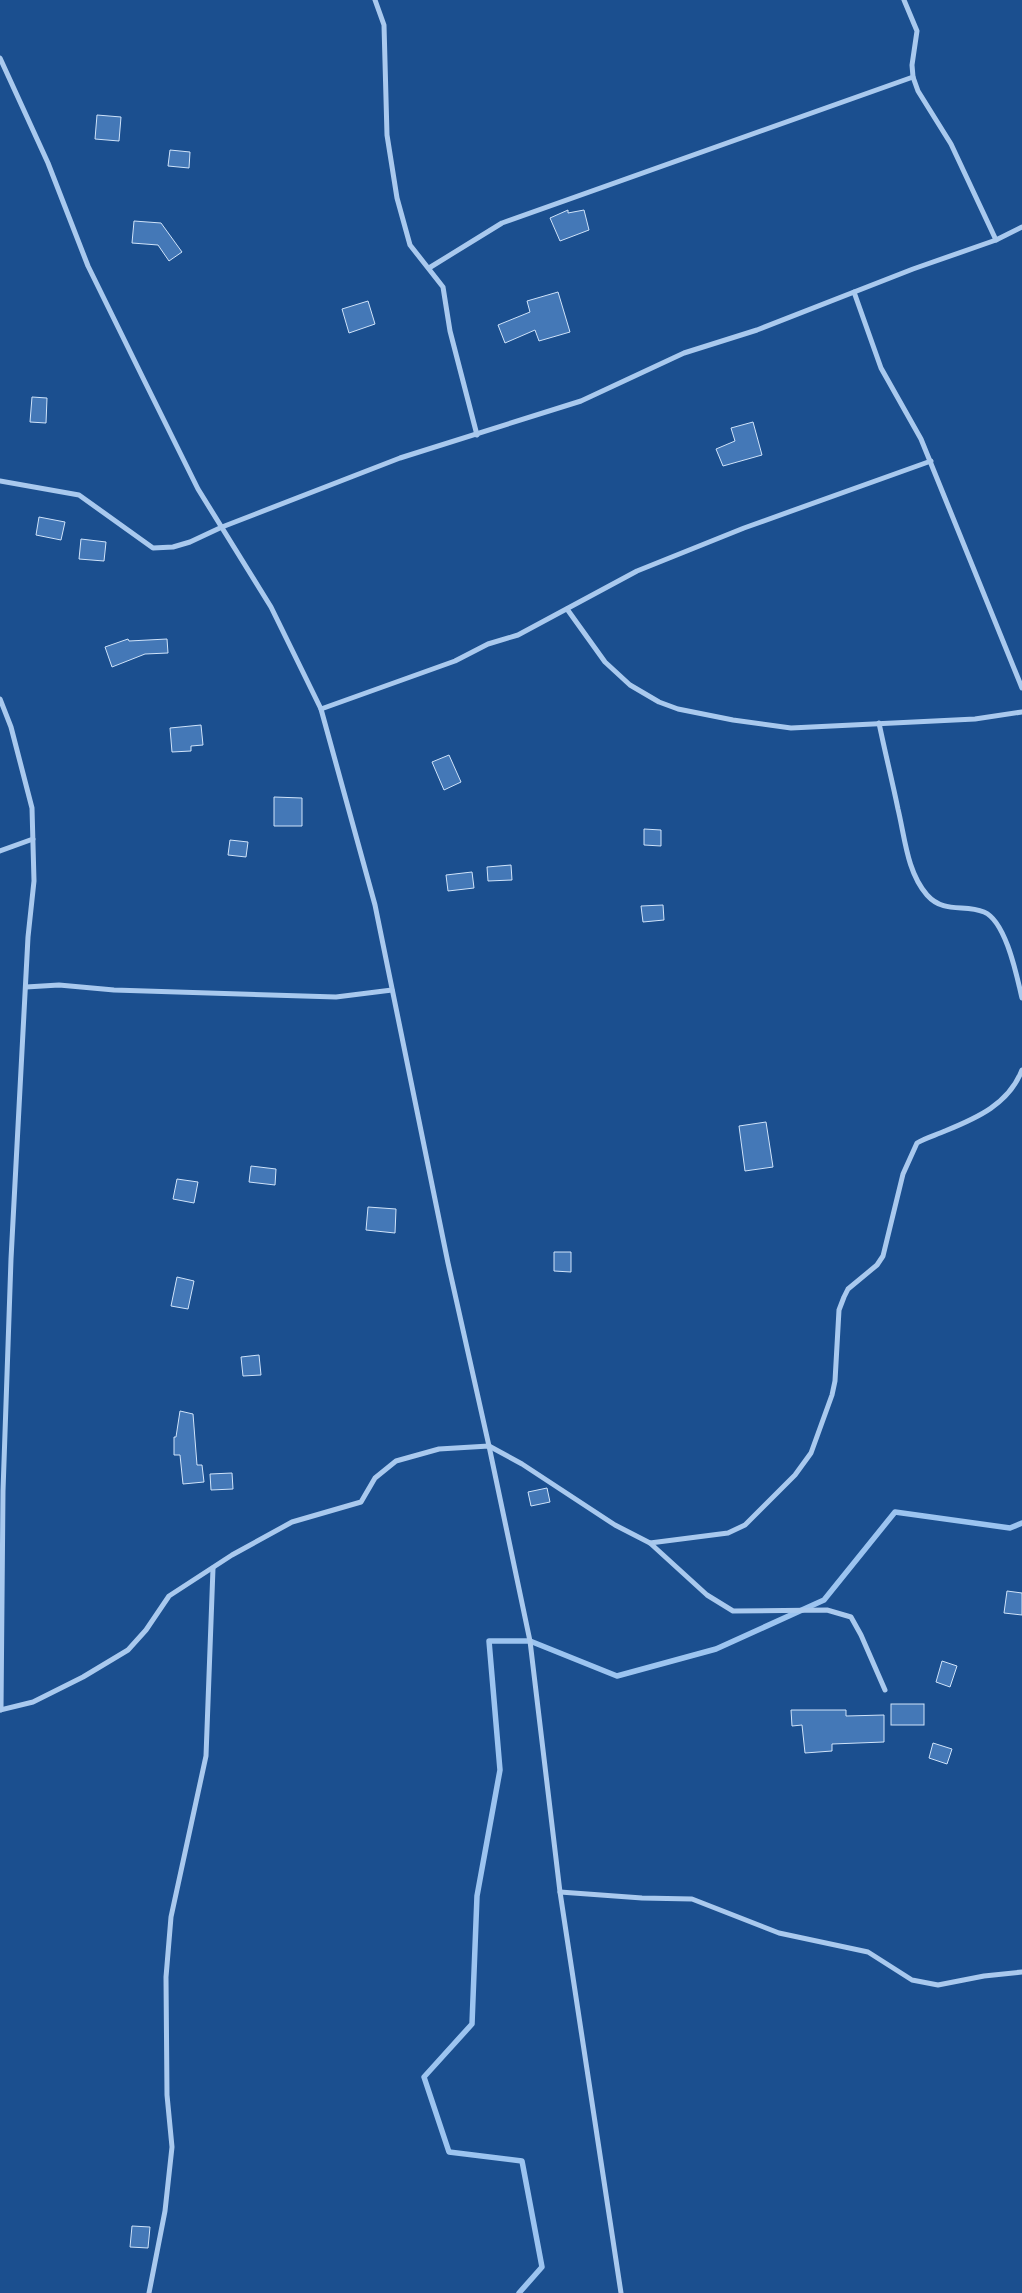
<svg xmlns="http://www.w3.org/2000/svg" width="1022" height="2293" viewBox="0 0 1022 2293" font-family="'Exo 2',sans-serif">
<style>
.lines{fill:none;stroke-linecap:round;stroke-linejoin:round}
.stream{stroke:#9cc4f0;stroke-width:5.5}
.building{fill:#4478b7;stroke:#cfe3fa}
.street{stroke:#a9c9ee;stroke-width:5}
</style>
<rect width="100%" height="100%" fill="#1b4f8f"/>
<g class="lines">
<polyline class="stream" points="519,2293 542,2267 522,2161 449,2152 424,2077 472,2024 477,1896 500,1770 489,1641 530,1641 617,1676 716,1649 824,1600 895,1512 1010,1528 1022,1523"/>
</g>
<g class="building">
<polygon points="97,115 121,117 119,141 95,139"/>
<polygon points="170,150 190,152 189,168 168,166"/>
<polygon points="568,210 568,213 584,210 589,230 560,241 550,218"/>
<polygon points="134,221 161,223 182,252 169,261 158,245 132,243"/>
<polygon points="558,292 570,332 539,341 535,330 505,343 498,325 530,312 527,301"/>
<polygon points="368,301 375,324 349,333 342,309"/>
<polygon points="32,397 47,398 46,423 30,422"/>
<polygon points="753,422 762,455 723,466 716,449 735,441 731,428"/>
<polygon points="39,517 65,522 61,540 36,535"/>
<polygon points="81,539 106,542 104,561 79,559"/>
<polygon points="128,639 129,641 167,639 168,653 145,654 112,667 105,647"/>
<polygon points="201,725 203,745 191,746 191,751 172,752 170,728"/>
<polygon points="449,755 461,782 444,790 432,762"/>
<polygon points="274,797 302,798 302,826 274,826"/>
<polygon points="644,829 661,830 661,846 644,845"/>
<polygon points="230,840 248,842 246,857 228,855"/>
<polygon points="511,865 512,880 488,881 487,867"/>
<polygon points="472,872 474,888 448,891 446,875"/>
<polygon points="663,905 664,920 643,922 641,906"/>
<polygon points="766,1122 773,1167 745,1171 739,1126"/>
<polygon points="251,1166 276,1169 275,1185 249,1182"/>
<polygon points="177,1179 198,1182 194,1203 173,1199"/>
<polygon points="368,1207 396,1209 395,1233 366,1230"/>
<polygon points="554,1252 571,1252 571,1272 554,1271"/>
<polygon points="177,1277 194,1281 188,1309 171,1306"/>
<polygon points="259,1355 261,1375 243,1376 241,1357"/>
<polygon points="180,1411 193,1414 197,1465 202,1465 204,1482 183,1484 180,1455 174,1455 174,1437 176,1437"/>
<polygon points="232,1473 233,1489 211,1490 210,1474"/>
<polygon points="547,1488 550,1502 531,1506 528,1492"/>
<polygon points="1007,1591 1022,1593 1022,1615 1004,1613"/>
<polygon points="942,1661 957,1666 950,1687 936,1682"/>
<rect x="891" y="1704" width="33" height="21"/>
<polygon points="791,1710 846,1710 846,1716 884,1715 884,1742 832,1744 832,1751 805,1753 802,1725 792,1726"/>
<polygon points="933,1743 952,1749 947,1764 929,1758"/>
<polygon points="132,2226 150,2227 148,2248 130,2247"/>
</g>
<g class="lines">
<g class="street">
<polyline points="375,0 384,25 387,135 397,198 410,245 443,287 450,331 477,435"/>
<polyline points="904,0 917,31 912,65 913,77 918,91 951,144 996,240"/>
<polyline points="0,58 48,163 88,266 144,380 198,489 271,607 321,709 375,905 448,1263 489,1446 530,1641 560,1892 621,2293"/>
<polyline points="429,268 502,223 913,77"/>
<polyline points="854,292 881,368 921,439 1022,688"/>
<polyline points="0,481 79,495 153,548 173,547 190,542 222,527 400,458 581,401 684,353 757,330 913,269 996,240 1022,227"/>
<polyline points="567,609 605,662 630,685 659,702 678,709 733,720 791,728 975,719 1022,712"/>
<polyline points="0,699 11,727 32,808 34,881 28,937 11,1259 3,1491 1,1710"/>
<polyline points="321,709 455,661 488,644 518,635 637,571 744,528 931,461"/>
<path d="M879,723C885,752 892,780 898,809C905,838 907,872 927,895C944,914 964,904 984,912C1006,921 1017,977 1022,998"/>
<polyline points="0,851 33,839"/>
<polyline points="26,987 59,985 114,990 336,997 392,990"/>
<path d="M650,1543L728,1533L745,1525L795,1475L811,1453L832,1395L835,1381L839,1310L844,1297L848,1289L877,1265L883,1256L903,1174L917,1143C925,1138 936,1135 945,1131C977,1118 1009,1104 1022,1070"/>
<polyline points="0,1710 33,1702 83,1677 128,1650 146,1630 169,1596 232,1555 292,1522 361,1502 375,1478 396,1461 439,1449 489,1446 522,1464 615,1525 650,1543 707,1595 733,1611 827,1610 851,1617 861,1635 885,1690"/>
<polyline points="560,1892 642,1898 692,1899 779,1933 868,1952 912,1980 938,1985 984,1976 1022,1972"/>
<polyline points="149,2293 165,2211 172,2147 167,2095 166,1977 171,1917 206,1756 213,1568"/>
</g>
</g>
</svg>
